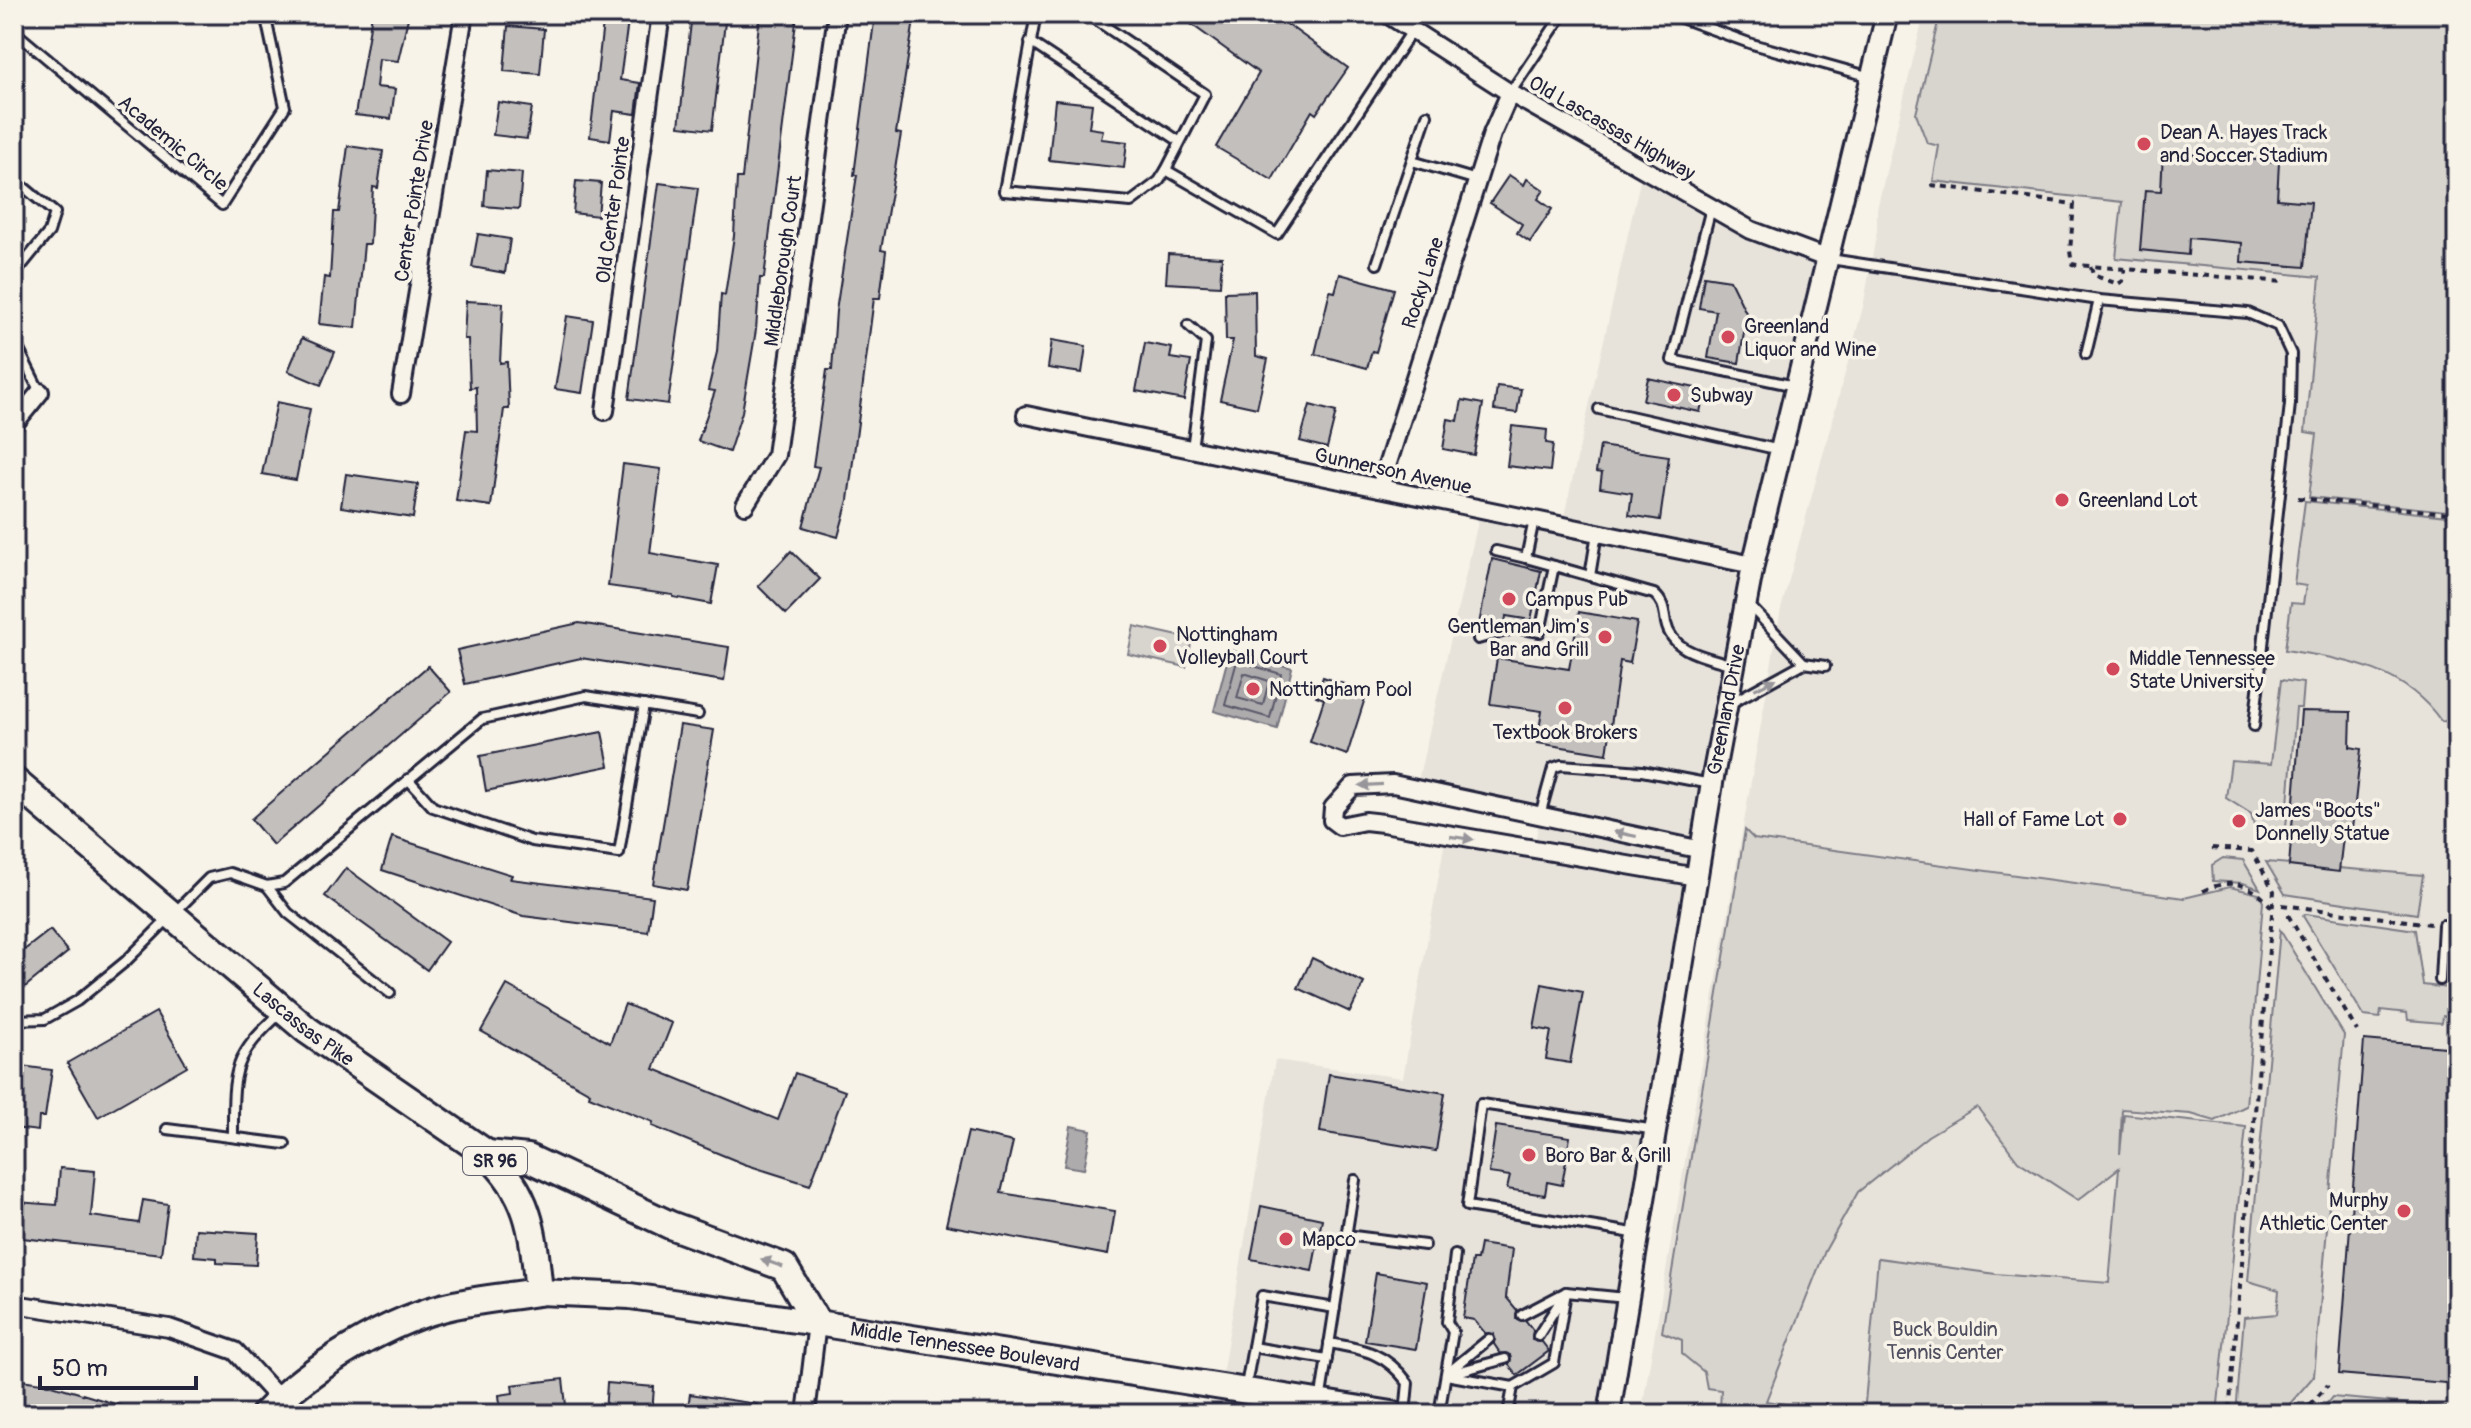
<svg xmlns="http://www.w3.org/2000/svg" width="2471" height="1428" viewBox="0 0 2471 1428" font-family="Pangolin,sans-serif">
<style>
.built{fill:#e7e3db}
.green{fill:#d8d5cf;stroke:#7d7c85;stroke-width:2}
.water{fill:#aeabad;stroke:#76747f;stroke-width:2}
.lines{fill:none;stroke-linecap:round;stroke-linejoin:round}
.shore{stroke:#5a5969;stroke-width:2}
.building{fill:#c2bfbd;stroke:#22223b;stroke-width:2}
.service-casing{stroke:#22223b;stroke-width:14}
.minor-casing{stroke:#22223b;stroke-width:22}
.tertiary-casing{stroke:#22223b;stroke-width:26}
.secondary-casing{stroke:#22223b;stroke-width:30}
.primary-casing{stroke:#22223b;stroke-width:32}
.path{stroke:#22223b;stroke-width:4;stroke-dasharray:6 6;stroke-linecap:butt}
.service{stroke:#f7f3e8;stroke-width:8}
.minor{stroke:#f7f3e8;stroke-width:16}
.tertiary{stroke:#f7f3e8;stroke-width:20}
.secondary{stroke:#f7f3e8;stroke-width:24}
.primary{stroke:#f7f3e8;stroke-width:26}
.oneway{fill:#97959a}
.poi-dot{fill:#d1495b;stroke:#f7f3e8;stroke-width:3}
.labels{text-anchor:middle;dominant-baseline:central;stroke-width:7;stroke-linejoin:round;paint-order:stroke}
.shield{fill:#f7f3e8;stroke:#62616f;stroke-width:2}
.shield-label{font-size:18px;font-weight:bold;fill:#22223b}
.street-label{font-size:20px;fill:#22223b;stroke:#f7f3e8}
.poi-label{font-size:20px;fill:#22223b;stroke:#f7f3e8;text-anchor:start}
.park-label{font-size:20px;fill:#504f60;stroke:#f7f3e8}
</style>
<rect width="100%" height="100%" fill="#f7f3e8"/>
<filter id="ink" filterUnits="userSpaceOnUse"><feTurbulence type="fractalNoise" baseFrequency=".0125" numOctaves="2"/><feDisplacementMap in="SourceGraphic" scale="16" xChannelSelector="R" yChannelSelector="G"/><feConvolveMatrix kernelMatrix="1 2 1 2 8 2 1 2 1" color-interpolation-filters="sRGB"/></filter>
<g filter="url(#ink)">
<g class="built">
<polygon points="1924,14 2457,14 2457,1414 1641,1414 1781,609 1863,307 1877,231 1877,209"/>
<polygon points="1643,168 1826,258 1753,565 1609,1414 1376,1414 1220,1387 1275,1060 1403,1078 1446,835 1534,848 1540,816 1416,789 1481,509 1562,525"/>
</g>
<g class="green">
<polygon points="1940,14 2457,14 2457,512 2309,497 2317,434 2305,432 2320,277 2116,258 2122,202 1933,181 1939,146 1927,143 1916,114"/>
<path d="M2305,501L2457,517V722L2441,721C2403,667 2346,660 2285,650L2291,603L2303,604L2306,586L2294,584Z"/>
<polygon points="1134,626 1192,639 1186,667 1128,654"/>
<polygon points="2281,680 2303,683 2301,708 2296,708 2285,840 2257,837 2251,814 2226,798 2231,761 2271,764"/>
<polygon points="1745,830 1754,839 2184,898 2230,887 2259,894 2263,902 2246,1106 2215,1121 2191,1114 2122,1109 2120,1154 2124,1114 2246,1127 2217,1414 1864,1414 1878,1258 1996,1274 2109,1283 2119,1168 2078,1200 2018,1161 1977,1107 1928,1136 1858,1192 1825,1251 1766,1401 1852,1414 1752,1414 1720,1409 1721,1390 1707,1388 1704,1372 1682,1354 1682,1340 1662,1332"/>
<polygon points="2223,858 2243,860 2260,889 2243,883 2213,881 2212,865"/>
<polygon points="2266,862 2423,875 2417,914 2285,894"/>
<polygon points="2306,914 2415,930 2423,985 2457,989 2457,1017 2443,1016 2442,1023 2408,1020 2407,1013 2381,1010 2380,1018 2364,1016 2303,916"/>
<polygon points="2280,930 2344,1035 2314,1376 2281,1414 2236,1414 2244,1317 2277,1314 2279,1290 2248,1281"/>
<polygon points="2332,1397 2457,1408 2457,1414 2318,1414"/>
</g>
<g class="water">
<polygon points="1230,650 1292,668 1277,729 1214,711"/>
<polygon points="1071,1126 1091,1130 1084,1169 1064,1166"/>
</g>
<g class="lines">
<g class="shore">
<polygon points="1237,661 1281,674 1270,718 1225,705"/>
<polygon points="1244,673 1269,681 1263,705 1237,698"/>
</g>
</g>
<g class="building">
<polygon points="372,14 409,14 398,61 379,59 376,87 395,89 391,119 355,115"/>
<polygon points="604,14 629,14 620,80 640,83 636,114 614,111 610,140 590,137"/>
<polygon points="692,14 726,14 712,130 679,126"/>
<polygon points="760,14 797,14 764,278 760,278 756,330 742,412 729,452 698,441 715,391 708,390 717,352 721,294 725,295 734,236 737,178 742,178"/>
<polygon points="875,14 915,14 896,133 901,134 881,250 886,251 880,298 874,298 848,500 838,537 803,527 819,467 813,466 827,370 832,370 836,311 857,175 854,175"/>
<polygon points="1177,14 1273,14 1348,68 1316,114 1312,111 1272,180 1216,147 1259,73"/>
<polygon points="508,26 544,29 540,74 504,71"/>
<polygon points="1055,100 1092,104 1089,128 1103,130 1101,139 1127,142 1124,168 1049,160"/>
<polygon points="498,102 532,107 527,139 493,135"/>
<polygon points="348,146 383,151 378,188 373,187 370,244 364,244 356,328 319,324 324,277 330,278 334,212 339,212"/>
<polygon points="2163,152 2279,162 2277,199 2311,202 2305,267 2241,262 2242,243 2189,238 2188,255 2140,250 2145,190 2161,191"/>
<polygon points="487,170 522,173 519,209 484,206"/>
<polygon points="1509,175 1524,185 1527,179 1544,190 1538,199 1552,209 1530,242 1517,233 1522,224 1490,203"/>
<polygon points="576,181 601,183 598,216 573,213"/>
<polygon points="659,183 698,188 668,404 629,399"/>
<polygon points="478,234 510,239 505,273 472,267"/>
<polygon points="1168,254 1222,257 1220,286 1166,283"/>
<polygon points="1340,274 1394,289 1376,352 1372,351 1367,368 1315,354 1330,291 1335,292"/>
<polygon points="1704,276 1730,280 1747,315 1739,363 1708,358 1716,311 1699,308"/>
<polygon points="1255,291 1256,356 1268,359 1257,408 1220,400 1233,340 1226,340 1225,292"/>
<polygon points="466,301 503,303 500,363 507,362 509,409 504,409 491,506 456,501 466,430 477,431 476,387 470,388 468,339 464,339"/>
<polygon points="567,316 593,320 582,393 555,389"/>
<polygon points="302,338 335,352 321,385 288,371"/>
<polygon points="1052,340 1086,346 1082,373 1048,368"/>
<polygon points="1145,343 1172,348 1170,358 1191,361 1184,400 1136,391"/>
<polygon points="1648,378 1705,390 1700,412 1643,400"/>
<polygon points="1497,386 1521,389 1517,413 1494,410"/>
<polygon points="1462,400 1483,404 1474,455 1443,449 1448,419 1458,421"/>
<polygon points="277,402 310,409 296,480 262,474"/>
<polygon points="1310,405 1336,412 1327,448 1300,441"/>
<polygon points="1512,426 1547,430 1546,443 1553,444 1550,471 1507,466"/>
<polygon points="1600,446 1669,456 1660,520 1629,515 1632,493 1600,488 1602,473 1596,472"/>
<polygon points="623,464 661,469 650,553 718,565 711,604 673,597 673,595 608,586"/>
<polygon points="346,474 418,484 413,518 341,507"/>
<polygon points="791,551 820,579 786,614 758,586"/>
<polygon points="1492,559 1541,571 1531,620 1506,616 1505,624 1479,624"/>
<polygon points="1579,612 1637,622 1630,663 1620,661 1607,754 1537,743 1542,711 1490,704 1497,658 1569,669"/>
<polygon points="579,623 729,647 724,681 581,658 465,684 457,650"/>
<polygon points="428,666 451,692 273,845 251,819"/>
<polygon points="1323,677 1367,692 1347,755 1310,742 1324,699 1316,696"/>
<polygon points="2301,711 2351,712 2350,747 2361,749 2351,838 2343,837 2339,872 2289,866"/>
<polygon points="680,725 714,730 687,890 653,884"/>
<polygon points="602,732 609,766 486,791 480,756"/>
<polygon points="392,837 512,875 510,879 653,897 648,932 523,916 382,870"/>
<polygon points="346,868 447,942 427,970 325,896"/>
<polygon points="50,930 68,952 14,996 14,958"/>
<polygon points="1312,958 1364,983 1350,1012 1298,988"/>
<polygon points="1542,984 1583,992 1570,1063 1546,1059 1551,1031 1534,1028"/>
<polygon points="507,985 610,1043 625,1004 672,1023 654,1069 778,1120 795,1073 845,1091 810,1185 744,1164 652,1126 653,1122 589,1096 590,1093 481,1031"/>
<polygon points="156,1012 187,1066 98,1117 67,1063"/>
<polygon points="2364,1040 2457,1048 2457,1384 2339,1374"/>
<polygon points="14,1065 52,1070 45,1117 39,1117 38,1131 14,1128"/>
<polygon points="1329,1074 1445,1093 1436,1151 1320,1132"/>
<polygon points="1496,1126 1570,1137 1562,1185 1547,1182 1545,1195 1507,1189 1510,1176 1489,1173"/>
<polygon points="968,1132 1013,1142 1001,1193 1115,1211 1108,1255 946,1225"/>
<polygon points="60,1168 95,1171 91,1216 139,1223 143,1200 168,1204 161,1254 14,1237 17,1202 57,1205"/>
<polygon points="1261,1206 1322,1219 1312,1271 1251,1259"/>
<polygon points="196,1229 258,1233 256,1265 217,1263 217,1258 194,1256"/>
<polygon points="1480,1244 1512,1249 1506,1297 1517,1310 1516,1319 1526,1321 1533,1330 1532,1340 1542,1342 1549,1351 1517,1375 1509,1365 1510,1355 1500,1353 1494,1344 1494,1334 1485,1333 1474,1320 1463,1318 1472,1260 1477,1260"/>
<polygon points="1376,1273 1427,1282 1416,1349 1365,1341"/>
<polygon points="14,1379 49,1384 132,1409 131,1414 14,1411"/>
<polygon points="563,1379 567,1414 501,1414 499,1395 513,1393 512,1385"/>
<polygon points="607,1383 654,1387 652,1414 605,1414"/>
<polygon points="690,1394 757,1404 756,1414 687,1414"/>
</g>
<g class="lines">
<defs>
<g id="service">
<polyline points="1036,14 1004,191 1131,202 1159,181 1166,170 1277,234 1412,31"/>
<polyline points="1087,14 1205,94 1166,170"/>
<polyline points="1670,14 1752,44 1871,77"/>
<polyline points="14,31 222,205 285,107 267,23 268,14"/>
<polyline points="1030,42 1179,141"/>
<polyline points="1510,93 1563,14"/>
<polyline points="1412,161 1477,180"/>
<polyline points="14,179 55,213 49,232 14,275"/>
<polyline points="1711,208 1672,360 1795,386"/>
<polyline points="1830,259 2099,300 2248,313 2278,326 2291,354 2290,404 2254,726"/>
<polyline points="1377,264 1427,115"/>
<polyline points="1188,325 1206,341 1192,449"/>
<polyline points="14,340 40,392"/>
<polyline points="2086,354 2099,300"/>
<polyline points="1599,409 1780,450"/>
<path d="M1534,520L1526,558L1654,594C1664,602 1664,611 1666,623C1672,653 1708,657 1733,665"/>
<polyline points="1496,551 1526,558"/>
<polyline points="1590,576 1597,533"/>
<polyline points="1749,605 1804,663 1825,666"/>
<polyline points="1478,639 1516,628 1540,632 1554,566"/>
<polyline points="1731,703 1804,663"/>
<polyline points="408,779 433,807 532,841 619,853 644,705"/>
<polyline points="1540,815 1553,768 1561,765 1642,771 1711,784"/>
<polyline points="267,886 288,913 390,993"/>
<polyline points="2440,980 2443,925"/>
<polyline points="14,1020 45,1019 77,1001 126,961 209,878 230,873 267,886 284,883 482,719 586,696 698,714"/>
<polyline points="167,1129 285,1144"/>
<path d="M233,1137C233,1072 231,1057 282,1012"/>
<polyline points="1639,1234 1467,1206 1481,1104 1656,1130"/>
<polyline points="1346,1235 1425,1245"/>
<polyline points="1522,1315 1566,1292 1538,1336"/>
<path d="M1329,1343C1364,1349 1386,1353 1408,1383L1405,1414"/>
<polyline points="1253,1347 1327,1359"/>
<polyline points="1505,1359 1446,1375 1513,1387"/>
<polyline points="1450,1371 1489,1339"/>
<polyline points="1246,1386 1262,1296 1335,1308"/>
<polyline points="1320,1402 1355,1180"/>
<polyline points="1439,1414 1453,1332 1447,1322 1455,1255"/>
<polyline points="1508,1414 1513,1387 1554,1363 1566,1292 1626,1298"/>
</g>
<g id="minor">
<polyline points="1387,14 1510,93 1751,230 1826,258"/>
<polyline points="401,394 464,14"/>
<polyline points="605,411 661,14"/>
<polyline points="1026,415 1753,565"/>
<polyline points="14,424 40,392"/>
<polyline points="1380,488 1492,134 1510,93"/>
<polyline points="745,505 776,455 837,14"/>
<polyline points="1697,877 1383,823 1365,821 1340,826 1332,820 1333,808 1353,786 1393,784 1702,850"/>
<polyline points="14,1304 169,1328 235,1351 279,1399"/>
<polyline points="806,1414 817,1323"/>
</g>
<g id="tertiary">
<path id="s1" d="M1609,1414L1713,777L1753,565L1887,14"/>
</g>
<g id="secondary">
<path id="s2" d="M539,1292L630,1296L817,1323L1392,1414"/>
</g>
<g id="primary">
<path id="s3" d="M14,781L307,1030L487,1154C532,1196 533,1234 539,1292C511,1296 482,1299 454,1305C391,1318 309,1368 265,1414"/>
<polyline points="487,1154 528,1158 670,1225 784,1267 817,1323"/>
</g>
</defs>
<use href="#service" class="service-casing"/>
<use href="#minor" class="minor-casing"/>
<use href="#tertiary" class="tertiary-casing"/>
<use href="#secondary" class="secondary-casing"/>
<use href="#primary" class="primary-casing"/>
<g class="path">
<polyline points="1931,185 2074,204 2070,251 2072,264 2077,265 2283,282"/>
<polyline points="2091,267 2093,275 2118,284 2123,281 2125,269"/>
<polyline points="2298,498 2457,514"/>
<polyline points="2212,848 2252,851 2274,891 2229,1414"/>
<path d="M2203,891C2231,877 2254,884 2272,908"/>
<polyline points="2282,905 2431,924"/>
<polyline points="2448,908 2457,910"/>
<polyline points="2288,915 2357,1031"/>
<polyline points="2302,1414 2328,1385"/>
</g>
<use href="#service" class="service"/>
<use href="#minor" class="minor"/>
<use href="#tertiary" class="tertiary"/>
<use href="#secondary" class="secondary"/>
<use href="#primary" class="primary"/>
</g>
<defs><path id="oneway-solid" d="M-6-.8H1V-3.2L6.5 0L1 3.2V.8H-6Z" transform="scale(2)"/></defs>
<g class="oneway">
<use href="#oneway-solid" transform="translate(1765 684) rotate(-27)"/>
<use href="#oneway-solid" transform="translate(1371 785) rotate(177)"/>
<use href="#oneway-solid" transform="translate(1625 834) rotate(-168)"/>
<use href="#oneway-solid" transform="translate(1462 838) rotate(8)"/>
<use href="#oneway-solid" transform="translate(772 1263) rotate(-160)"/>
</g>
</g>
<g class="poi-dot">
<circle cx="2144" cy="144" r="8"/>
<circle cx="1728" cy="337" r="8"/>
<circle cx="1674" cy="395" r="8"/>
<circle cx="2062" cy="500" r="8"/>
<circle cx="1509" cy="599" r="8"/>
<circle cx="1605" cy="637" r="8"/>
<circle cx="1160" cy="646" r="8"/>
<circle cx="2113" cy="669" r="8"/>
<circle cx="1253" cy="689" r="8"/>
<circle cx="1565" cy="708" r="8"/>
<circle cx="2120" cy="819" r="8"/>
<circle cx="2239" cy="821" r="8"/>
<circle cx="1529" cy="1155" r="8"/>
<circle cx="2404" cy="1211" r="8"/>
<circle cx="1286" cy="1239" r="8"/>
</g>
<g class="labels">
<rect class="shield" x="463" y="1147" width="64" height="28" rx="6"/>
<g class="shield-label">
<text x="495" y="1161">SR 96</text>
</g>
<g class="street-label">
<text transform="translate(1612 128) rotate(30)">Old Lascassas Highway</text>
<text transform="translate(173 143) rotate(40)">Academic Circle</text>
<text transform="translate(414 201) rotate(-81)">Center Pointe Drive</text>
<text transform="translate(613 210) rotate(-82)">Old Center Pointe</text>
<text transform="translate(783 261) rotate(-82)">Middleborough Court</text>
<text transform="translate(1423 283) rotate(-72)">Rocky Lane</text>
<text transform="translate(1393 471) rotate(12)">Gunnerson Avenue</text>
<text stroke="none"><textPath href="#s1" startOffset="714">Greenland Drive</textPath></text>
<text stroke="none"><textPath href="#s3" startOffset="378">Lascassas Pike</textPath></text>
<text stroke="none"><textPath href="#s2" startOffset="430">Middle Tennessee Boulevard</textPath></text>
</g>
<g class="poi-label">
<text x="2160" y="132">Dean A. Hayes Track<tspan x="2160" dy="23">and Soccer Stadium</tspan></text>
<text x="1744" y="326">Greenland<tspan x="1744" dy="23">Liquor and Wine</tspan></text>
<text x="1690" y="395">Subway</text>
<text x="2078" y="500">Greenland Lot</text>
<text x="1525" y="599">Campus Pub</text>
<text x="1589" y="626" text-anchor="end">Gentleman Jim's<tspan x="1589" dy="23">Bar and Grill</tspan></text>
<text x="1176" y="634">Nottingham<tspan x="1176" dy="23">Volleyball Court</tspan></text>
<text x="2129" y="658">Middle Tennessee<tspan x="2129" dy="23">State University</tspan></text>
<text x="1269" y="689">Nottingham Pool</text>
<text x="1565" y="732" text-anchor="middle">Textbook Brokers</text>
<text x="2255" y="810">James "Boots"<tspan x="2255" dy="23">Donnelly Statue</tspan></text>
<text x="2104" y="819" text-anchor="end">Hall of Fame Lot</text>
<text x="1545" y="1155">Boro Bar &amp; Grill</text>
<text x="2388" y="1200" text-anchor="end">Murphy<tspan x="2388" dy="23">Athletic Center</tspan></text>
<text x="1302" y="1239">Mapco</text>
</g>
<g class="park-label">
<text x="1945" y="1329">Buck Bouldin<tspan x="1945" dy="23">Tennis Center</tspan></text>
</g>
</g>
<rect width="2471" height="1428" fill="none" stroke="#f7f3e8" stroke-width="48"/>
<rect x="24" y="24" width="2423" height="1380" fill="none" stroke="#22223b" stroke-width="3" filter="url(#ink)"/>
<path d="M40 1376v12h156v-12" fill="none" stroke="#22223b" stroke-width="4"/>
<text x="52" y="1376" font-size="24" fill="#22223b" stroke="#f7f3e8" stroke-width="6" paint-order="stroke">50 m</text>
</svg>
